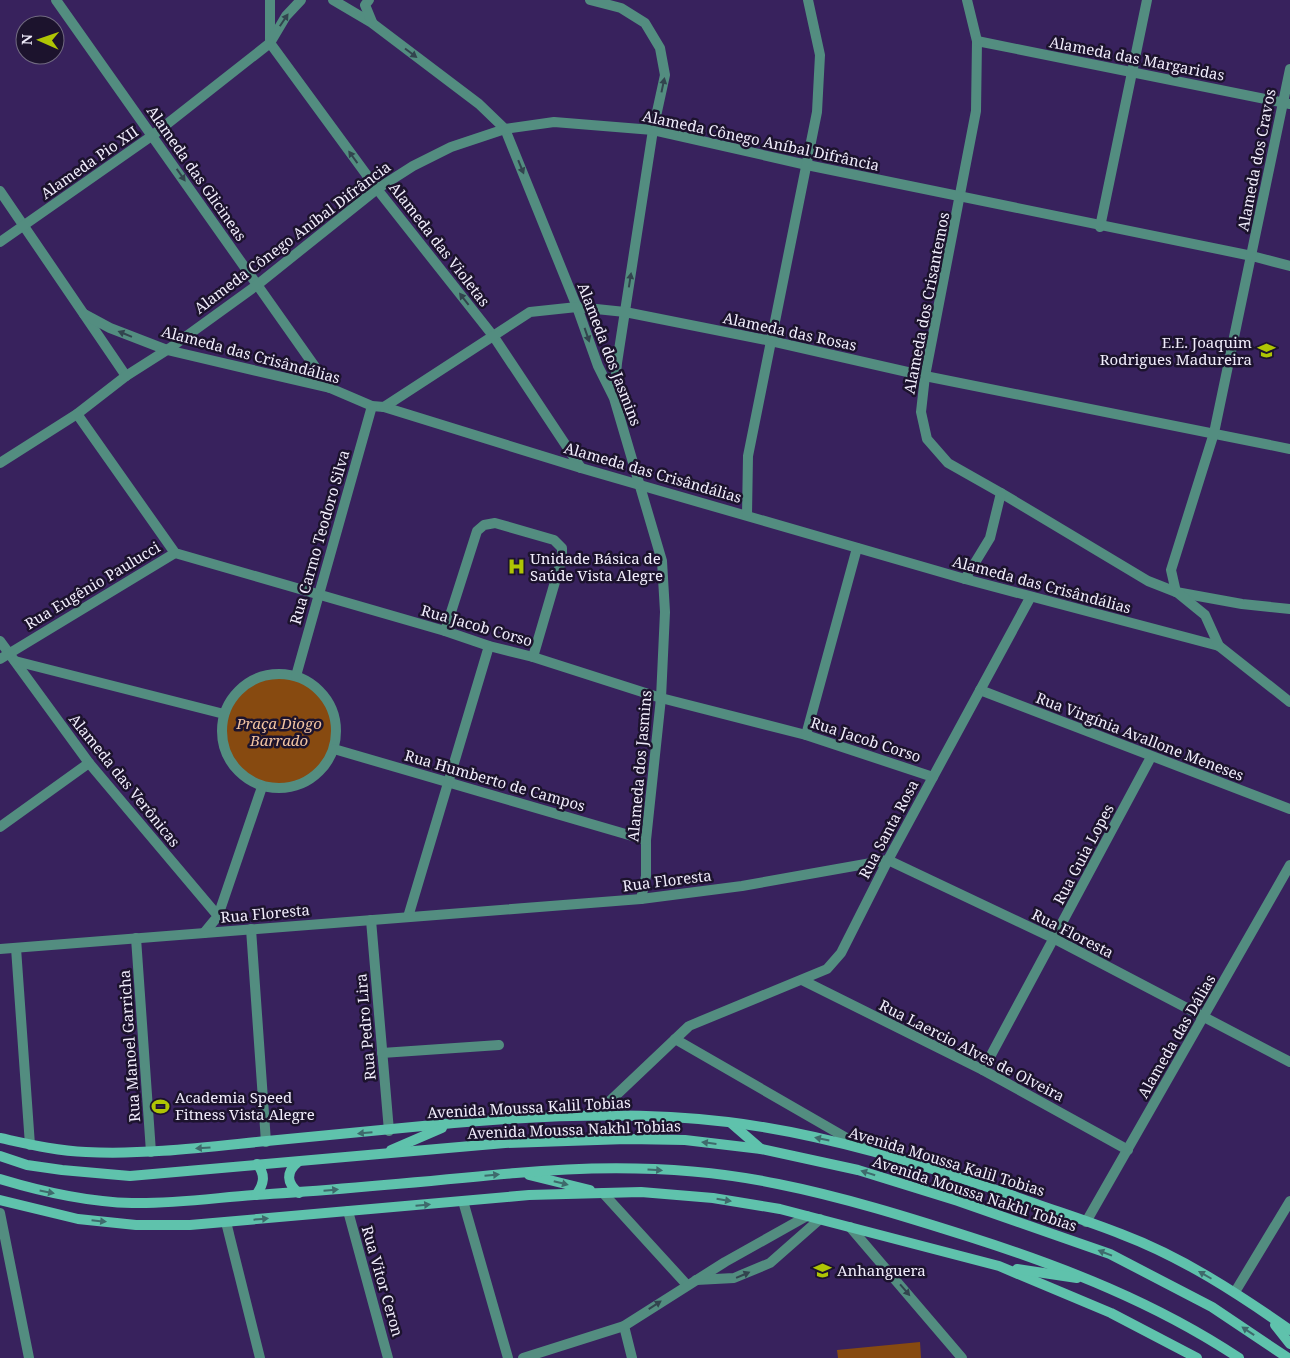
<svg xmlns="http://www.w3.org/2000/svg" width="1290" height="1358" viewBox="0 0 1290 1358" font-family="'Noto Serif',serif">
<style>
.green{fill:#874a10}
.lines{fill:none;stroke-linecap:round;stroke-linejoin:round}
.street{stroke:#538d80;stroke-width:10}
.secondary{stroke:#5fc2ac;stroke-width:10}
.oneway{fill:#32444e}
.oneway2{fill:#3e6a6c}
.labels{text-anchor:middle;dominant-baseline:central;stroke-width:5;stroke-linejoin:round;paint-order:stroke}
.street-label{font-size:15px;fill:#f1edfc;stroke:#1c132d}
.poi-label{font-size:15px;fill:#f1edfc;stroke:#1c132d;text-anchor:start}
.park-label{font-size:15px;font-style:italic;fill:#f1c3a1;stroke:#1c132d}
</style>
<rect width="100%" height="100%" fill="#38225d"/>
<g class="green">
<circle cx="279" cy="731" r="54"/>
<polygon points="920,1342 921,1358 838,1358 837,1350"/>
</g>
<g class="lines">
<g class="street">
<polyline points="56,0 330,388"/>
<polyline points="333,0 372,23 479,104 505,129 577,307 598,366 614,398 662,561 665,612 661,698 646,840 646,876 641,899"/>
<polyline points="369,0 365,5 372,22"/>
<polyline points="590,0 621,8 645,23 660,48 665,75 653,130 617,363 614,397"/>
<polyline points="967,0 977,41 976,111 925,376 921,412 927,439 948,463 1001,493 1148,581 1176,592 1242,604 1290,609"/>
<polyline points="977,41 1290,104"/>
<polyline points="270,42 270,0"/>
<polyline points="270,43 377,189 494,337 581,468"/>
<polyline points="0,191 126,376"/>
<polyline points="1100,227 1147,0"/>
<polyline points="0,242 153,135 270,43 286,16 301,0"/>
<polyline points="84,314 110,328 167,350 330,388 372,406 384,407 581,468 965,579 1219,646"/>
<polyline points="384,407 530,312 577,307 625,312 771,341 925,376 1290,449"/>
<polyline points="77,414 175,553 445,631 489,646 533,657 661,698 806,735 933,777"/>
<polyline points="0,463 77,414 126,376 170,348 257,285 377,189 413,166 451,147 505,129 554,122 653,130 807,165 1252,256 1290,266"/>
<polyline points="747,515 748,456 817,112 820,55 808,0"/>
<polyline points="965,579 990,538 1001,493"/>
<polyline points="1176,592 1171,570 1214,433 1290,69"/>
<polyline points="1178,593 1205,615 1219,646 1290,702"/>
<polyline points="445,631 477,531 484,525 495,523 554,540 562,548 562,558 533,657"/>
<polyline points="0,641 89,763 218,916 204,933"/>
<polyline points="0,659 175,553"/>
<polyline points="15,661 224,714"/>
<circle cx="279" cy="731" r="57"/>
<polyline points="296,676 372,406"/>
<polyline points="980,690 1290,809"/>
<polyline points="806,735 857,548"/>
<polyline points="334,749 646,840"/>
<polyline points="0,827 89,763"/>
<polyline points="218,916 262,787"/>
<polyline points="408,917 489,646"/>
<polyline points="371,920 389,1131"/>
<polyline points="251,929 266,1142"/>
<polyline points="136,938 151,1152"/>
<polyline points="16,948 30,1145"/>
<polyline points="0,949 641,899 742,886 888,860 1055,939 1290,1062"/>
<polyline points="802,980 983,1070 1128,1150"/>
<polyline points="675,1039 864,1148"/>
<polyline points="382,1053 499,1045"/>
<polyline points="983,1070 1151,757"/>
<polyline points="588,1115 611,1100 689,1026 827,969 841,953 888,860 1030,598"/>
<polyline points="603,1193 687,1285"/>
<polyline points="463,1201 508,1358"/>
<polyline points="348,1211 388,1358"/>
<polyline points="0,1213 29,1358"/>
<polyline points="226,1222 260,1358"/>
<polyline points="1086,1222 1290,865"/>
<polyline points="850,1227 962,1358"/>
<polyline points="696,1280 734,1278 770,1263 820,1219"/>
<polyline points="1235,1292 1290,1201"/>
<polyline points="624,1326 632,1358"/>
<polyline points="523,1358 624,1326 725,1262 807,1216"/>
</g>
<g class="secondary">
<polyline points="731,1123 761,1149"/>
<path d="M0,1138C28,1144 57,1151 86,1152C146,1155 207,1147 267,1141C329,1135 391,1129 454,1123C544,1115 638,1111 728,1122C826,1134 921,1164 1014,1196C1049,1209 1086,1220 1121,1234C1182,1257 1237,1293 1290,1330"/>
<polyline points="391,1150 442,1128"/>
<polyline points="0,1156 27,1165 62,1170 130,1176 505,1143 627,1139 685,1140 761,1149 858,1170 958,1201 1110,1254 1212,1307 1288,1358"/>
<path d="M298,1162C286,1172 286,1183 299,1193"/>
<polyline points="529,1175 590,1190"/>
<path d="M0,1179C43,1192 87,1202 132,1203C172,1204 214,1198 254,1195C342,1190 429,1181 516,1173C603,1165 693,1166 778,1184C843,1197 907,1217 970,1237C1064,1267 1156,1303 1239,1358"/>
<path d="M256,1195C264,1184 266,1175 257,1164"/>
<polyline points="0,1200 78,1219 136,1225 190,1225 529,1195 641,1192 713,1198 780,1209 999,1266 1111,1313 1197,1358"/>
<polyline points="1017,1269 1077,1278"/>
<polyline points="1275,1325 1290,1344"/>
</g>
</g>
<defs><path id="oneway-solid" d="M-6-.8H1V-3.2L6.5 0L1 3.2V.8H-6Z" transform="scale(1.25)"/></defs>
<g class="oneway">
<use href="#oneway-solid" transform="translate(284 20) rotate(-56)"/>
<use href="#oneway-solid" transform="translate(411 53) rotate(37)"/>
<use href="#oneway-solid" transform="translate(663 85) rotate(-78)"/>
<use href="#oneway-solid" transform="translate(353 157) rotate(-126)"/>
<use href="#oneway-solid" transform="translate(521 167) rotate(68)"/>
<use href="#oneway-solid" transform="translate(181 175) rotate(55)"/>
<use href="#oneway-solid" transform="translate(630 280) rotate(-81)"/>
<use href="#oneway-solid" transform="translate(464 299) rotate(-128)"/>
<use href="#oneway-solid" transform="translate(125 334) rotate(-158)"/>
<use href="#oneway-solid" transform="translate(587 335) rotate(71)"/>
<use href="#oneway-solid" transform="translate(743 1275) rotate(-23)"/>
<use href="#oneway-solid" transform="translate(905 1290) rotate(49)"/>
<use href="#oneway-solid" transform="translate(655 1305) rotate(-33)"/>
</g>
<g class="oneway2">
<use href="#oneway-solid" transform="translate(365 1133) rotate(175)"/>
<use href="#oneway-solid" transform="translate(822 1139) rotate(-168)"/>
<use href="#oneway-solid" transform="translate(709 1143) rotate(-173)"/>
<use href="#oneway-solid" transform="translate(203 1148) rotate(176)"/>
<use href="#oneway-solid" transform="translate(655 1170) rotate(4)"/>
<use href="#oneway-solid" transform="translate(868 1173) rotate(-163)"/>
<use href="#oneway-solid" transform="translate(492 1175) rotate(-5)"/>
<use href="#oneway-solid" transform="translate(561 1183) rotate(14)"/>
<use href="#oneway-solid" transform="translate(331 1190) rotate(-5)"/>
<use href="#oneway-solid" transform="translate(47 1192) rotate(11)"/>
<use href="#oneway-solid" transform="translate(724 1200) rotate(9)"/>
<use href="#oneway-solid" transform="translate(423 1205) rotate(-5)"/>
<use href="#oneway-solid" transform="translate(261 1219) rotate(-5)"/>
<use href="#oneway-solid" transform="translate(99 1221) rotate(6)"/>
<use href="#oneway-solid" transform="translate(1105 1253) rotate(-159)"/>
<use href="#oneway-solid" transform="translate(1205 1275) rotate(-150)"/>
<use href="#oneway-solid" transform="translate(1248 1331) rotate(-146)"/>
</g>
<defs>
<symbol id="school-bare" viewBox="-9 -9 18 18"><path d="M0-5L7-2L0 1L-7-2ZM-4 1L0 2.5L4 1V4Q0 6-4 4Z" fill="#afc504" stroke="#1c132d" stroke-width="2.5" paint-order="stroke"/></symbol>
<symbol id="hospital-bare" viewBox="-9 -9 18 18"><path d="M-5-5h3v3.5h4V-5h3V5h-3V1.5h-4V5h-3Z" fill="#afc504" stroke="#1c132d" stroke-width="2.5" paint-order="stroke"/></symbol>
<symbol id="stadium-bare" viewBox="-9 -9 18 18"><path d="M0-5a6.5 5 0 1 0 0 10a6.5 5 0 1 0 0-10ZM-3.5-1.8h7v3.6h-7Z" fill="#afc504" stroke="#1c132d" stroke-width="2.5" paint-order="stroke"/></symbol>
<symbol id="university-bare" viewBox="-9 -9 18 18"><path d="M0-5L7-2L0 1L-7-2ZM-4 1L0 2.5L4 1V4Q0 6-4 4Z" fill="#afc504" stroke="#1c132d" stroke-width="2.5" paint-order="stroke"/></symbol>
</defs>
<g fill-rule="evenodd">
<use href="#school-bare" x="1254" y="338" width="25" height="25"/>
<use href="#hospital-bare" x="504" y="554" width="25" height="25"/>
<use href="#stadium-bare" x="148" y="1094" width="25" height="25"/>
<use href="#university-bare" x="810" y="1258" width="25" height="25"/>
</g>
<g class="labels">
<g class="street-label">
<text transform="translate(1137 58) rotate(11)">Alameda das Margaridas</text>
<text transform="translate(761 140) rotate(12)">Alameda Cônego Aníbal Difrância</text>
<text transform="translate(1256 160) rotate(-79)">Alameda dos Cravos</text>
<text transform="translate(89 162) rotate(-35)">Alameda Pio XII</text>
<text transform="translate(197 173) rotate(55)">Alameda das Glicineas</text>
<text transform="translate(292 237) rotate(-37)">Alameda Cônego Aníbal Difrância</text>
<text transform="translate(440 244) rotate(52)">Alameda das Violetas</text>
<text transform="translate(926 303) rotate(-79)">Alameda dos Crisantemos</text>
<text transform="translate(790 331) rotate(12)">Alameda das Rosas</text>
<text transform="translate(251 354) rotate(15)">Alameda das Crisândálias</text>
<text transform="translate(610 354) rotate(69)">Alameda dos Jasmins</text>
<text transform="translate(653 472) rotate(16)">Alameda das Crisândálias</text>
<text transform="translate(319 537) rotate(-74)">Rua Carmo Teodoro Silva</text>
<text transform="translate(1042 584) rotate(15)">Alameda das Crisândálias</text>
<text transform="translate(92 585) rotate(-31)">Rua Eugênio Paulucci</text>
<text transform="translate(477 625) rotate(16)">Rua Jacob Corso</text>
<text transform="translate(1140 736) rotate(21)">Rua Virgínia Avallone Meneses</text>
<text transform="translate(866 739) rotate(18)">Rua Jacob Corso</text>
<text transform="translate(639 766) rotate(-85)">Alameda dos Jasmins</text>
<text transform="translate(125 780) rotate(51)">Alameda das Verônicas</text>
<text transform="translate(495 780) rotate(16)">Rua Humberto de Campos</text>
<text transform="translate(888 829) rotate(-62)">Rua Santa Rosa</text>
<text transform="translate(1083 854) rotate(-62)">Rua Guia Lopes</text>
<text transform="translate(667 880) rotate(-7)">Rua Floresta</text>
<text transform="translate(265 913) rotate(-5)">Rua Floresta</text>
<text transform="translate(1073 933) rotate(27)">Rua Floresta</text>
<text transform="translate(365 1027) rotate(-95)">Rua Pedro Lira</text>
<text transform="translate(1176 1036) rotate(-60)">Alameda das Dálias</text>
<text transform="translate(129 1046) rotate(-94)">Rua Manoel Garricha</text>
<text transform="translate(972 1050) rotate(27)">Rua Laercio Alves de Olveira</text>
<text transform="translate(529 1107) rotate(-3)">Avenida Moussa Kalil Tobias</text>
<text transform="translate(574 1129) rotate(-2)">Avenida Moussa Nakhl Tobias</text>
<text transform="translate(947 1161) rotate(17)">Avenida Moussa Kalil Tobias</text>
<text transform="translate(975 1193) rotate(18)">Avenida Moussa Nakhl Tobias</text>
<text transform="translate(383 1281) rotate(74)">Rua Vitor Ceron</text>
</g>
<g class="poi-label">
<text x="1252" y="342" text-anchor="end">E.E. Joaquim<tspan x="1252" dy="17">Rodrigues Madureira</tspan></text>
<text x="530" y="558">Unidade Básica de<tspan x="530" dy="17">Saúde Vista Alegre</tspan></text>
<text x="175" y="1097">Academia Speed<tspan x="175" dy="17">Fitness Vista Alegre</tspan></text>
<text x="837" y="1270">Anhanguera</text>
</g>
<g class="park-label">
<text x="279" y="723">Praça Diogo<tspan x="279" dy="17">Barrado</tspan></text>
</g>
</g>
<g transform="translate(40 40) rotate(272)"><circle r="24" fill="#1c132d" stroke="#716a80"/>
<path d="M0-4L9 19L0 12L-9 19Z" fill="#afc504"/>
<text y="-8" font-size="14" font-weight="bold" text-anchor="middle" fill="#f1edfc">N</text>
</g>
</svg>
